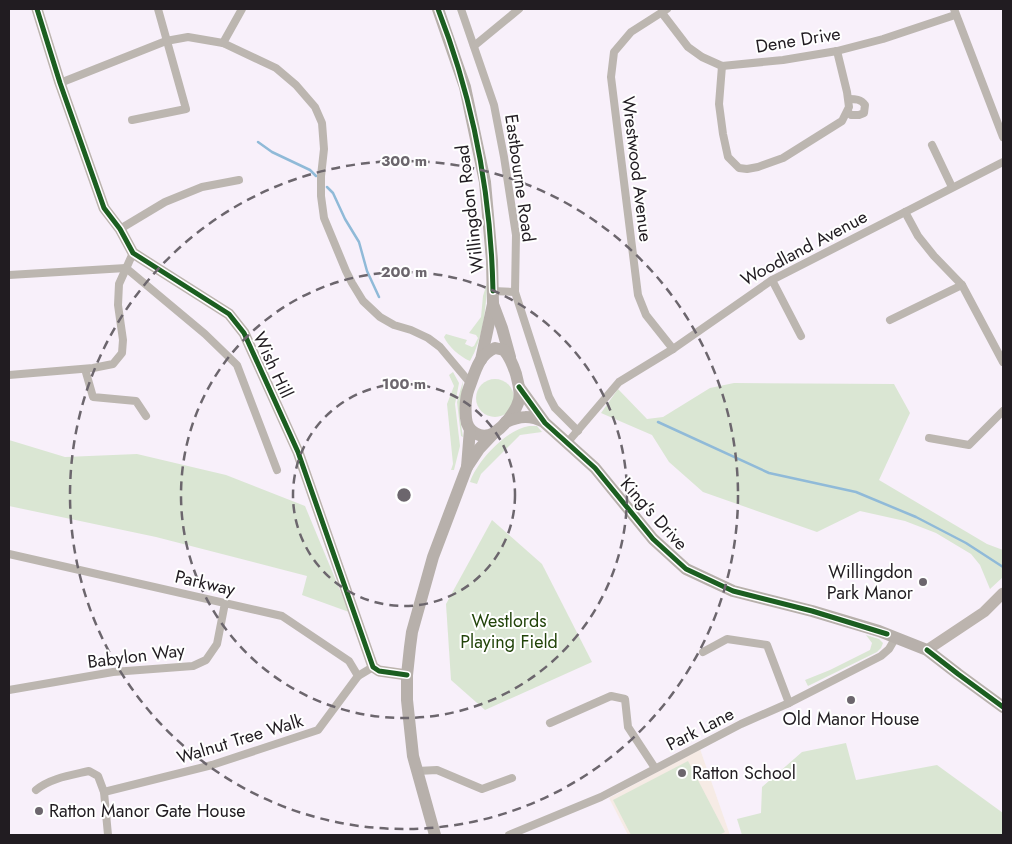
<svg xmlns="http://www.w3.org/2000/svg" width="1012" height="844" viewBox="0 0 1012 844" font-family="Jost,sans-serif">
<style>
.education{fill:#f6ebe5}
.green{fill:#dae6d3}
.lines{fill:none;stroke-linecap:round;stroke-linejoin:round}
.stream{stroke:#90bad8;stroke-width:2.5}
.street{stroke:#bcb6b0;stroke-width:8}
.secondary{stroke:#bcb4ae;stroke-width:11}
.primary{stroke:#b7b0ab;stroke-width:12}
.cycleway-casing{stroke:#fff;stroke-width:8}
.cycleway{stroke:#1b5e20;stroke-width:5}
.ring{fill:none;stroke:#6c666d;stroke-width:2.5;stroke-dasharray:9 6}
.poi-dot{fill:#6c666d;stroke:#fff;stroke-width:2}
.labels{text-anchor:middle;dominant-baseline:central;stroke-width:4;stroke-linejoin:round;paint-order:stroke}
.street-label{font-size:18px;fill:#211c21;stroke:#fff}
.poi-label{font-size:18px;fill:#211c21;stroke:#fff;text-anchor:start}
.park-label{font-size:18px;fill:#22440a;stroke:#fff}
.centre{fill:#6c666d;stroke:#fff;stroke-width:2.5}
.ring-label{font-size:15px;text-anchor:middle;font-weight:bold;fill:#6c666d;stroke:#fff;stroke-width:4;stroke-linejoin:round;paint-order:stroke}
</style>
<rect width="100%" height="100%" fill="#f8f0fa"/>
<polygon class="education" points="700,749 730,835 628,835 609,798"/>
<g class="green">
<path d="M487,283C486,310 483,338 470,361C460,357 448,346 444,337L446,334L467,340L465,344L472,347L474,346L478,338L476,335L469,333L481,317L483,296Z"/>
<polygon points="453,372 459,383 455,404 460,446 454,470 451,470 453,464 447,404 454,386 449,375"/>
<circle cx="495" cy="398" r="19"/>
<polygon points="463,381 460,418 463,437 461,436 457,402"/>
<polygon points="734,383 894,384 910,413 879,480 987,544 1003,550 1003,577 990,589 980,565 971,554 936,533 905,521 860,511 817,532 703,492 669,462 652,435 601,413 618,389 647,419 663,417 710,388"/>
<path d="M529,426H537L542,432L520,435L481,474L477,484L470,482C477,461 507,429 529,426Z"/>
<polygon points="9,440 65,457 137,454 226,475 305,506 349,612 302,595 307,576 156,537 9,506"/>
<polygon points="492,520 542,564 592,662 485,710 451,680 446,604"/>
<polygon points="866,635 879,639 883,643 881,648 877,652 808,686 805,680 830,670 870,650 872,643"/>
<polygon points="846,743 856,780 937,765 1003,813 1003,835 742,835 737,819 761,813 762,787 802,752"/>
<polygon points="688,761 725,832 719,835 631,835 613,800"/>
</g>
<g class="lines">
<g class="stream">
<polyline points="258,142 272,152 310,170 316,176"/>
<polyline points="327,187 333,193 345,219 359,242 367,271 379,297"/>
<polyline points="658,422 769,473 856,492 916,517 966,543 1003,567"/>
</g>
<g class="street">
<polyline points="461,9 494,105 504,157 516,235 515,292 549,397 555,408 578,431"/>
<polyline points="667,9 631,32 614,52 611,77 638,295 646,315 673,349"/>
<polyline points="954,9 1003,137"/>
<polyline points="662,13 688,47 702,57 722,66 783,60 837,51 883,39 955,15"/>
<polyline points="223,43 242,9"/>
<polyline points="474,46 519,9"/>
<polyline points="722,66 719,104 723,134 728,157 739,168 747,169 758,167 783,158 842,121 849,107 847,92 837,51"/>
<polyline points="60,83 166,41 188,37 223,43 276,68 296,85 315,107 322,123 324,149 321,176 321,196 324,218 346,271 352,283 363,301 380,317 394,325 411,330 428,338 440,347 471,384"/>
<path d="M848,112L851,115H859L864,113L865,105C861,99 855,99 849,99"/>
<polyline points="132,120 186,109 158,9"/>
<polyline points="932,145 952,187"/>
<polyline points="905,212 918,236 934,256 962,285 1003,362"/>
<polyline points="120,229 165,202 202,187 239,180"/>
<polyline points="9,275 126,268 205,334 237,365 277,470"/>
<polyline points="772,280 801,336"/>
<polyline points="493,291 515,292"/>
<polyline points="890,320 962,285"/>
<polyline points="85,369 93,397 136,401 146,416"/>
<polyline points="9,375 93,368 113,364 122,353 123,340 118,305 119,284 133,253"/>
<polyline points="929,438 969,445 1003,411"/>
<polyline points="567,443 619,382 673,349 772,280 1003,162"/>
<polyline points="9,554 282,616 349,661 358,676 373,667"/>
<polyline points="703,652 727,639 767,645 789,703"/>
<polyline points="9,690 113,672 193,666 206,660 217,644 225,603"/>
<polyline points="550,723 611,696 625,699 628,727 655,768"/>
<polyline points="417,771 437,770 482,789 512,778"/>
<path d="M36,790C50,778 72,775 89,771L98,776L104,792L108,835"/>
<polyline points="104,792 212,765 318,730 358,676"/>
<polyline points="509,835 601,797 741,724 789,703 881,656 889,649 896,637"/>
</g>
<g class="secondary">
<polyline points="37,9 60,83 104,208 120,229 133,253 229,314 244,333 298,452 373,667 379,671 407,675"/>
<polyline points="927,650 984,612 1003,593"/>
</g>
<g class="primary">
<polyline points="438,9 465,87 485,182 492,260 493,304 481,360"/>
<polyline points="493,304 502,328 510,357"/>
<path d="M495,348L504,350C510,357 513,365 516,374C518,383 521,391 519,400C516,412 504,426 494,433C481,440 467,432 466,418C465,407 465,398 469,388C475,373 478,355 495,348Z"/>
<polyline points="519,387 545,423 595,468 653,539 686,569 733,591 812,611 879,631 927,650 958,674 1003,707"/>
<path d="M506,422C520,416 530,415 544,422"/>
<polyline points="467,467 470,429"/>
<polyline points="435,835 413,756 407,700 407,675 410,647 412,632 433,557 467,467 479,449 494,433"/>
</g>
<defs>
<g id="cycleway">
<polyline points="37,9 60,83 104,208 120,229 133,253 229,314 244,333 298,452 373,667 379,671 407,675"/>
<path d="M438,9C473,99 491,195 493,291"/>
<polyline points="519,387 545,423 595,468 653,539 686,569 733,591 812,611 887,634"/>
<polyline points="927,650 958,674 1003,707"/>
</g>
</defs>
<use href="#cycleway" class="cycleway-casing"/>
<use href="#cycleway" class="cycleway"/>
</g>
<g class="ring">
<circle cx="404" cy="495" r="111"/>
<circle cx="404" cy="495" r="223"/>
<circle cx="404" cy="495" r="334"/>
</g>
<g class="poi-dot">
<circle cx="923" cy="582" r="5"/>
<circle cx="851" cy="700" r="5"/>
<circle cx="682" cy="773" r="5"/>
<circle cx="39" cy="811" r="5"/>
</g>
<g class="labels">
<g class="street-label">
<text transform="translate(798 40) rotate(-9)">Dene Drive</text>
<text transform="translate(637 169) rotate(83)">Wrestwood Avenue</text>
<text transform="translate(520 178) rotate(82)">Eastbourne Road</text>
<text transform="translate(470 209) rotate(-97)">Willingdon Road</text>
<text transform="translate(804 248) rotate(-28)">Woodland Avenue</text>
<text transform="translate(273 365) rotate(65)">Wish Hill</text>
<text transform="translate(654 514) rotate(48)">King's Drive</text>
<text transform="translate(205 583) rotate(13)">Parkway</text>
<text transform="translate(136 656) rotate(-7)">Babylon Way</text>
<text transform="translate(700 729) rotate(-27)">Park Lane</text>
<text transform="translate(240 739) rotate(-17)">Walnut Tree Walk</text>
</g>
<g class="poi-label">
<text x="913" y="572" text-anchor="end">Willingdon<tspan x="913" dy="21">Park Manor</tspan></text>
<text x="851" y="719" text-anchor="middle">Old Manor House</text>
<text x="692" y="773">Ratton School</text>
<text x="49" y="811">Ratton Manor Gate House</text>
</g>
<g class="park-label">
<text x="509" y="621">Westlords<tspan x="509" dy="21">Playing Field</tspan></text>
</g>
</g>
<circle cx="404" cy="495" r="8" class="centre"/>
<g class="ring-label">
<text x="404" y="166">300 m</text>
<text x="404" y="277">200 m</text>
<text x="404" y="389">100 m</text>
</g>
<rect width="1012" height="844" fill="none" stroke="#211c21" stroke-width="20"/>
</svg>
